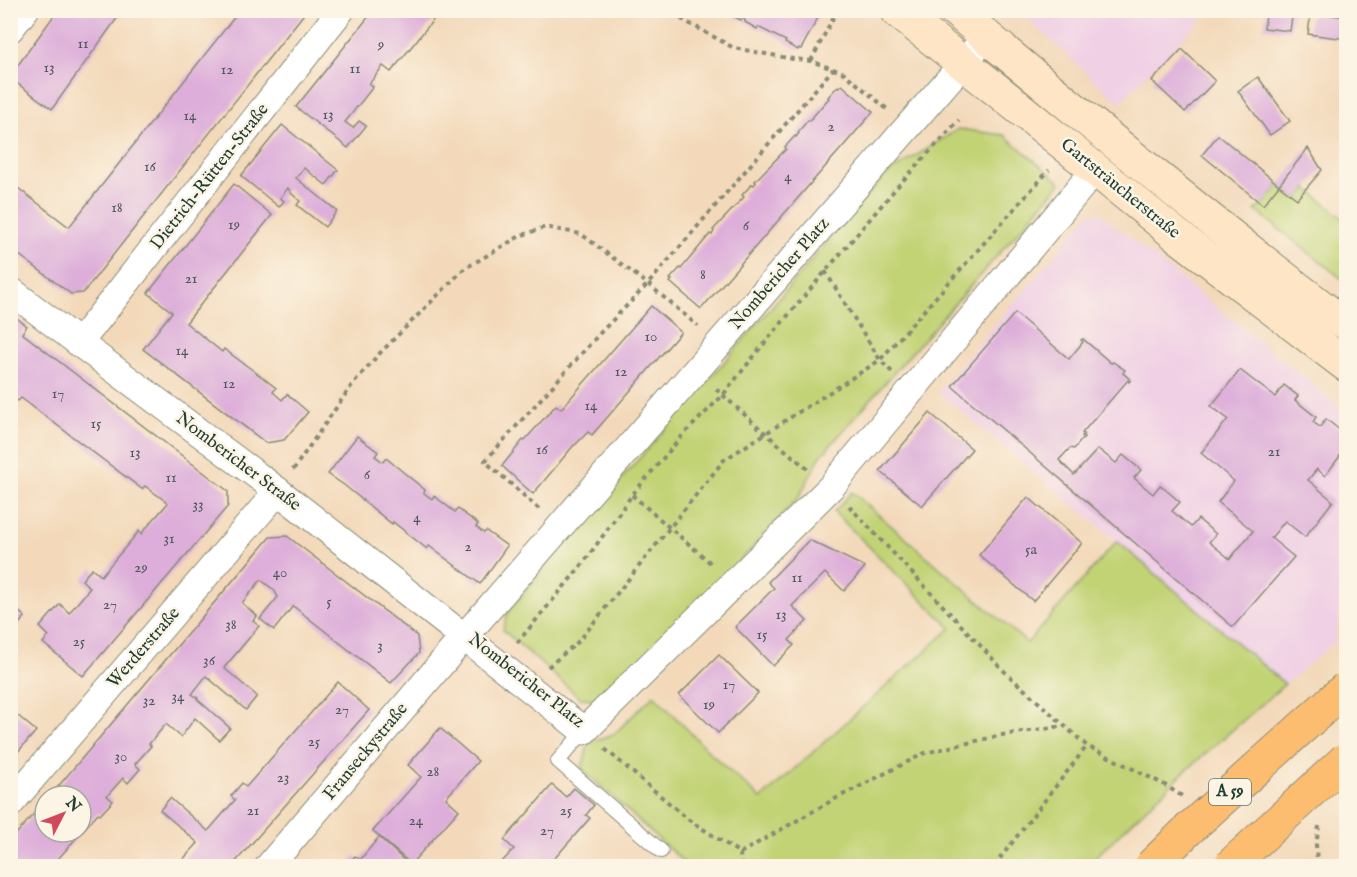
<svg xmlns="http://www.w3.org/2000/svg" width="1357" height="877" viewBox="0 0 1357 877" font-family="'IM FELL English',serif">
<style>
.built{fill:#f0d0e5}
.green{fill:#c2d376;stroke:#708855;stroke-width:1.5}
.building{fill:#ddaeda}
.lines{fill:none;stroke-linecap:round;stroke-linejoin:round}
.lane-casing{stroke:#898b77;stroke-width:16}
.street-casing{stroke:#898b77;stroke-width:29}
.secondary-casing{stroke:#898b77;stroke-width:35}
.path{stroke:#898b77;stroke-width:4;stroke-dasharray:4.5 4.5;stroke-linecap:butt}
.lane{stroke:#fff;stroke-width:14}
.street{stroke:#fff;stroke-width:27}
.secondary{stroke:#fee5c5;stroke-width:33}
.highway-bridge-casing{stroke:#898b77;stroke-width:35;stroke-linecap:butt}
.highway-bridge{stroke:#fcbd6f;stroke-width:33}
.labels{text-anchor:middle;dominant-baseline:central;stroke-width:5;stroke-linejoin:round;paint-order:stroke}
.number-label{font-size:15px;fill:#4e595e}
.shield{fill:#fcf5e5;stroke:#617469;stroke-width:1.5}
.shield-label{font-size:16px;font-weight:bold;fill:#1f3d34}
.street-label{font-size:18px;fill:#1f3d34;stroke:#fcf5e5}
</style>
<rect width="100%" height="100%" fill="#fcf5e5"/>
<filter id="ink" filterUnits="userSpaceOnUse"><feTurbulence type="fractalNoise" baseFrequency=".0167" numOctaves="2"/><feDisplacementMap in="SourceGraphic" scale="12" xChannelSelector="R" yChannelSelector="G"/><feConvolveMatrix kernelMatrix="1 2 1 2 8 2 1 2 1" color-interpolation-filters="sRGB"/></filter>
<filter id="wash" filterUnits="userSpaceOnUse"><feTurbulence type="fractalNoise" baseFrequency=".008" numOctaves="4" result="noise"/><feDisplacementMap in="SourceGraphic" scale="24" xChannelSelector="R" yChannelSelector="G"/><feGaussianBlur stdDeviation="1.35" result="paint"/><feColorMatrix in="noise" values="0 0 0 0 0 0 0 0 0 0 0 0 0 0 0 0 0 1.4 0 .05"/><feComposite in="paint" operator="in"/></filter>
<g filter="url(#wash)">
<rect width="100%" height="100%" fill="#f3d9ba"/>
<g class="built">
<polygon points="1019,11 1210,11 1119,103"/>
<polygon points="1090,213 1099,213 1334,402 1346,416 1346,581 1334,643 1285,684 1117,541 938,392"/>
</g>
<g class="green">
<polygon points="958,129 1004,135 1061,183 820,457 799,497 723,579 619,683 595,699 580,698 503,630 507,613 572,535 720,367 884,176"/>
<polygon points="1279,185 1297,199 1307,188 1341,217 1346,221 1346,282 1255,210 1263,205"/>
<polygon points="852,492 1027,643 1117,541 1285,684 1182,774 1086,866 688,866 582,769 589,741 602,739 615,733 654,695 711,754 761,799 951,628 834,512"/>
</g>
<g id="blocks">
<g class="building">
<polygon points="58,10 123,10 52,109 10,78 10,76"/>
<polygon points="240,10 307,10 83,293 71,294 10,248 10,182 69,227"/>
<polygon points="374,10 434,10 438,14 391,72 383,66 369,84 373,87 345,122 353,128 359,121 366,126 348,148 296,107"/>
<polygon points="730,10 814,10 820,14 801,49 799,48 798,50 785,43 786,41 758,27 757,29 745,22 745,20 743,18 741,20 729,14"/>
<polygon points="1267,10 1293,10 1290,31 1264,28"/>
<polygon points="1311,12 1346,17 1346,39 1308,34"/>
<polygon points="1182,49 1215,81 1185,112 1152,81"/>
<polygon points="1258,77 1290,121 1270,135 1238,91"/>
<polygon points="842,85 873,112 701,309 670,282 672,280 670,279 680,268 681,269 710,234 712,235 714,231 713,230 744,197 742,195 752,184 754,185 756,182 755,181 786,149 785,147 795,136 796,137 799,133 798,132 808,120 809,121 829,98 828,97 838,86 839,87"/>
<polygon points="282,125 338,170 326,185 304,168 296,178 337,211 325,227 297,205 300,201 291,193 288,188 280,198 284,201 279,207 241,176"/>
<polygon points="1218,135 1279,185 1308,148 1322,170 1297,199 1279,185 1263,205 1202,155"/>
<polygon points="234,184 272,215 186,323 222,352 224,349 262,377 276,388 273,392 282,400 287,394 308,412 284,440 266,443 143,349 172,312 148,293"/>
<polygon points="651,306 681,332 592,435 588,432 575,445 574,445 533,494 502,466 523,440 524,441 556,405 561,409"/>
<polygon points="10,313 27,326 22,333 228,491 228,506 83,676 43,643 49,636 40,627 60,604 69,613 90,588 82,580 92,568 101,576 139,531 141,534 168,503 145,486 142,489 21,398 18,401 10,395"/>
<polygon points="1015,313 1069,359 1083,342 1081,340 1083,339 1111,363 1113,362 1125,370 1123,373 1131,380 1129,382 1128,380 1082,433 1084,434 1082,436 1084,437 1074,449 1070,448 1059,460 1074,475 1098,449 1116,463 1123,455 1141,470 1134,478 1153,494 1160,485 1180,502 1172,511 1191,527 1198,519 1216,534 1209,542 1230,559 1253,531 1218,502 1234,481 1201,453 1228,419 1211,406 1240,370 1275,397 1284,385 1298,396 1295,400 1316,417 1313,422 1320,427 1326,419 1346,435 1346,448 1325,476 1317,469 1308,480 1333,501 1305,537 1285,521 1271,538 1294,557 1233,627 952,386"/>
<polygon points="930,413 972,449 922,506 880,471"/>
<polygon points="357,436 378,452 375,456 383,462 386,458 425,490 424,493 432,499 434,496 455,512 458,509 478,524 476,527 484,533 486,531 507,546 480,584 429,546 427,549 393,522 392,524 344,485 328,474"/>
<polygon points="1028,497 1082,543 1033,601 979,555"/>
<polygon points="287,536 417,636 419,653 391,683 293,606 274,630 260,619 278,597 274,590 261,580 242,603 257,616 253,621 259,626 224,668 257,696 246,710 206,676 192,694 198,698 197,699 230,728 219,740 195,718 181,737 166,724 149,744 151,746 135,764 140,769 128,783 123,778 107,796 113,801 100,815 98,813 52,866 10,866 10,841 45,801 45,832 81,832 81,796 50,796 270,537"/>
<polygon points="809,540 865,567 844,591 825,573 792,606 807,621 789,640 794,645 773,666 735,627 774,588 768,582"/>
<polygon points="10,603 25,617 10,633"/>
<polygon points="719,655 758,693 718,733 679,695"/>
<polygon points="338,682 369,710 232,866 177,866 198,843 160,810 170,798 208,831 235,800 231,796 242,783 246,787"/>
<polygon points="10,709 36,731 10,761"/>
<polygon points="440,728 478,761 446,798 459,810 411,864 373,831 421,777 408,765"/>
<polygon points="552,785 566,797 574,788 594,805 586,815 590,818 548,866 498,866 514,849 504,840"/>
<polygon points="379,837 390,847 410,866 350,866 347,865 355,856 360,860"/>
</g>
</g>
</g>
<g filter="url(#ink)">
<use href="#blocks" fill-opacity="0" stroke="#898b77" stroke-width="1.5"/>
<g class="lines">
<defs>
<polyline id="lane" points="584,731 558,761 661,851"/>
<g id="street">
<polyline points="10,29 25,10"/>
<polyline points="986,37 464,637 584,731 831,487 1095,170"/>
<polyline points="10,290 79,343 278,491 464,637 269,866"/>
<polyline points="79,343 341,10"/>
<polyline points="10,804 278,491"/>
</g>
<g id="secondary">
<polyline points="896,10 1003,95 1175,234 1346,365"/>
<path d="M955,10C1079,114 1203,216 1331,314L1346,323"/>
</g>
</defs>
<use href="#lane" class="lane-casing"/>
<use href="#street" class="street-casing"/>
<use href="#secondary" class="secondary-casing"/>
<g class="path">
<polyline points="665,10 734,48 793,59 811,61 844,73 887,109"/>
<polyline points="811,61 837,10"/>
<polyline points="825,271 880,360 892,372"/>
<polyline points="716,389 765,433 810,471"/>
<polyline points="293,470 352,385 378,355 464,269 520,236 545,227 581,234 648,284 698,326"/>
<polyline points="632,495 713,565"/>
<polyline points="849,506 1006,673 1087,746 1163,784 1182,796"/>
<polyline points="539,509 485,461 601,332 648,284 833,69"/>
<polyline points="517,643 582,565 632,495 682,436 723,395 762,346 898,186 959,120"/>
<polyline points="548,667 579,641 724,460 880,360 1049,170"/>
<polyline points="605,749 689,820 740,853 833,800 925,753 1002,735 1064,726"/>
<polyline points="740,853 741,866"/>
<polyline points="994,866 1087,746"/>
<polyline points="1317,866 1316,844 1319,826"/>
</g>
<use href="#lane" class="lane"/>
<use href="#street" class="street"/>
<use href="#secondary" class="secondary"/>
<defs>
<g id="highway-bridge">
<polyline points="1151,866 1189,829 1346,688"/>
<polyline points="1230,866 1346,759"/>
</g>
</defs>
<use href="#highway-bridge" class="highway-bridge-casing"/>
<use href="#highway-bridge" class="highway-bridge"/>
</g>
</g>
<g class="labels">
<g class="number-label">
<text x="83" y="43">11</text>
<text x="381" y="44">9</text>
<text x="49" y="67">13</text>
<text x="355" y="68">11</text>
<text x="227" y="69">12</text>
<text x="328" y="114">13</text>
<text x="190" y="115">14</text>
<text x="831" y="126">2</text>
<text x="150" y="166">16</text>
<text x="788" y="176">4</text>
<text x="117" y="207">18</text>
<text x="234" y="224">19</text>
<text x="746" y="225">6</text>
<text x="703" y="274">8</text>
<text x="191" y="278">21</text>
<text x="651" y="336">10</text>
<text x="182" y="350">14</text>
<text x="621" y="371">12</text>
<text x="229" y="383">12</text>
<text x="58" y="393">17</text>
<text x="591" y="405">14</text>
<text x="96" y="423">15</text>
<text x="542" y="449">16</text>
<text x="1274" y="451">21</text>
<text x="135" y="452">13</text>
<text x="367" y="474">6</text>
<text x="171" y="477">11</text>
<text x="198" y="504">33</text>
<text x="417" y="517">4</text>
<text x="169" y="538">31</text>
<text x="468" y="546">2</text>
<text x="1031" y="549">5a</text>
<text x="141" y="567">29</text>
<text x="280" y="572">40</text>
<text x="797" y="577">11</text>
<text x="329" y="601">5</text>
<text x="110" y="604">27</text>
<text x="781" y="614">13</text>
<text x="231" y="624">38</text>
<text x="762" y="634">15</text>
<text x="79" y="641">25</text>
<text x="380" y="645">3</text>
<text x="209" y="660">36</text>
<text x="729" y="684">17</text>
<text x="178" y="696">34</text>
<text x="149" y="700">32</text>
<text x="709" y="704">19</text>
<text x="342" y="709">27</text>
<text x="314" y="741">25</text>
<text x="121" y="756">30</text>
<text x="433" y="771">28</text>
<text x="283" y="777">23</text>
<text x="253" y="810">21</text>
<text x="566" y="810">25</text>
<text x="416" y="820">24</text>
<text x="547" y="830">27</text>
</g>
<rect class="shield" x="1209" y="779" width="42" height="26" rx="4.5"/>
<g class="shield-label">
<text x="1230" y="792">A 59</text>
</g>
<g class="street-label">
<text transform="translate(210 177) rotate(-52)">Dietrich-Rütten-Straße</text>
<text transform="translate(1120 189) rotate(39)">Gartsträucherstraße</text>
<text transform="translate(780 274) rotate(-49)">Nombericher Platz</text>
<text transform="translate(238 462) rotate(37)">Nombericher Straße</text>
<text transform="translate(144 648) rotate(-49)">Werderstraße</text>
<text transform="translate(526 681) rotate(38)">Nombericher Platz</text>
<text transform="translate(366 752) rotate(-50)">Franseckystraße</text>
</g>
</g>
<rect width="1357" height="877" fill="none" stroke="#fcf5e5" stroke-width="36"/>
<g transform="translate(63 814) rotate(48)"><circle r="28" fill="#fcf5e5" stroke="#a4ab9e" stroke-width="1.5"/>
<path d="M0-4.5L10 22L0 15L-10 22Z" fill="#d1495b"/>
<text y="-9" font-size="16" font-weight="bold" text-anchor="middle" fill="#1f3d34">N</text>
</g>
</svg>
